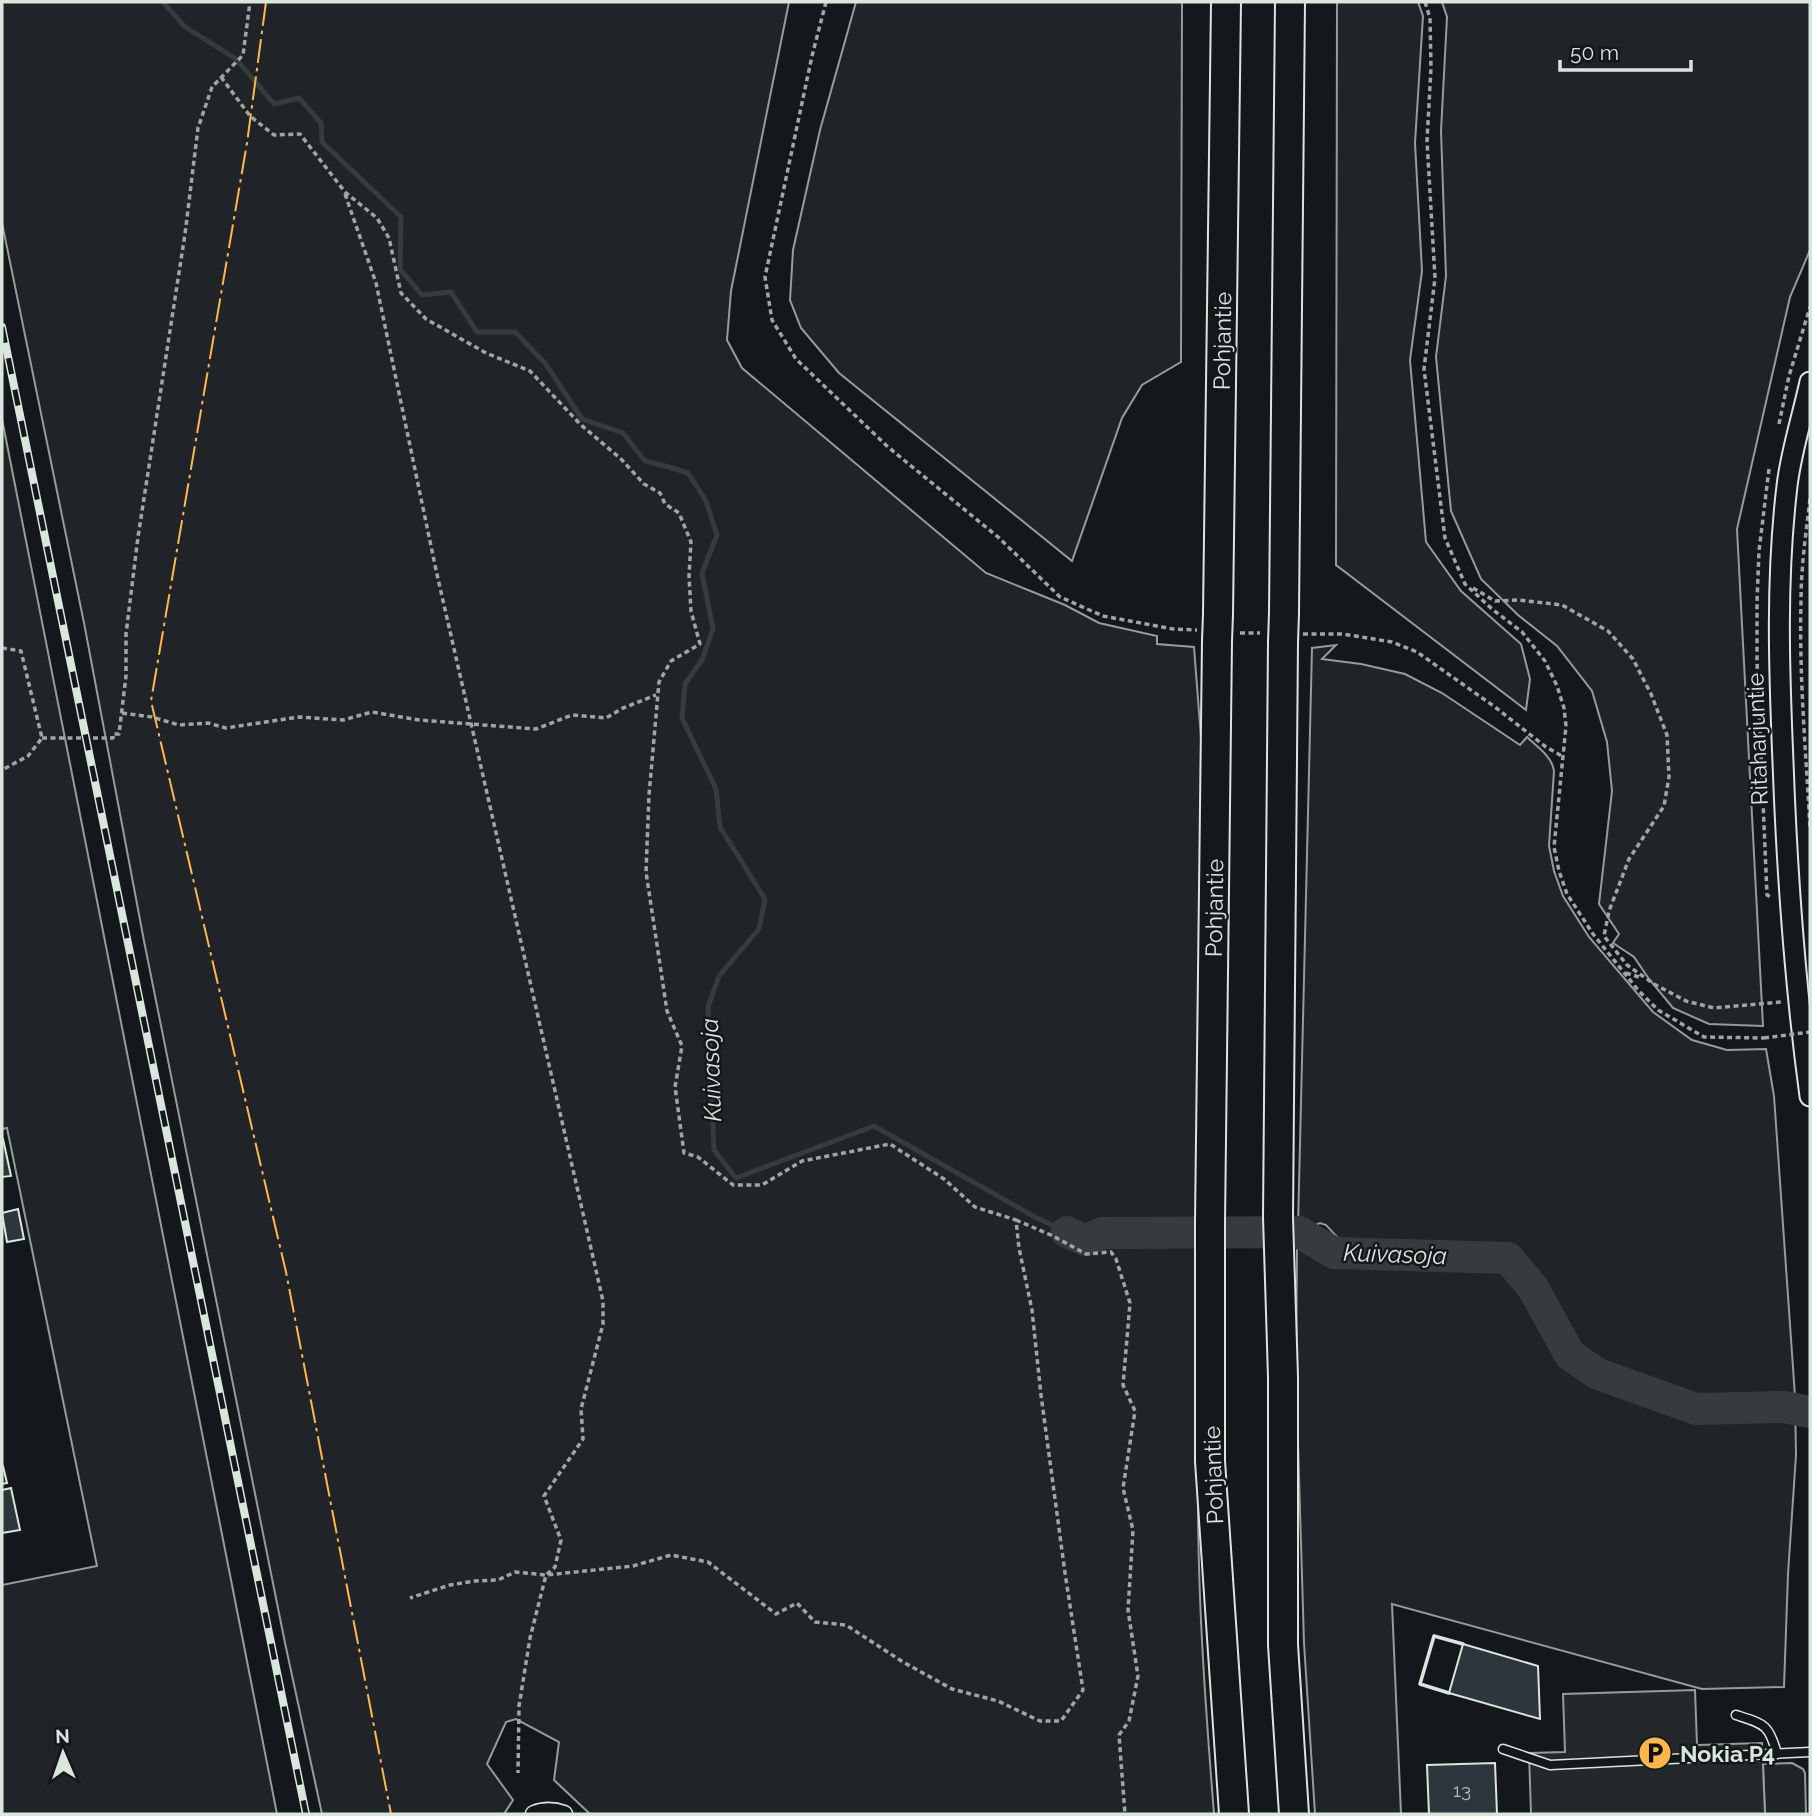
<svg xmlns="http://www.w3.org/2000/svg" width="1812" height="1816" viewBox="0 0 1812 1816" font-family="Raleway,sans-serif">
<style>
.green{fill:#202428;stroke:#939e99;stroke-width:2}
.parking{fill:#24282b;stroke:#939e99;stroke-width:2}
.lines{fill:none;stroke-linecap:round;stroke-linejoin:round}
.stream{stroke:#363b3e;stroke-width:5}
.river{stroke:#363b3e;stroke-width:32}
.building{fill:#2c363c;stroke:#d8e6dc;stroke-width:2}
.service-casing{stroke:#d8e6dc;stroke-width:11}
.minor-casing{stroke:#d8e6dc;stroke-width:19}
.tertiary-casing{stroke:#d8e6dc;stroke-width:23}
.motorway-casing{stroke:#d8e6dc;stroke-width:32}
.path{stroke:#9da8a2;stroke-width:3.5;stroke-dasharray:5 3.5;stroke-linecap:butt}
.service{stroke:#14181c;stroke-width:8}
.minor{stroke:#14181c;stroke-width:16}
.tertiary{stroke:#14181c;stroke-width:19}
.motorway{stroke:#14181c;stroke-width:28}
.rail-casing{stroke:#d8e6dc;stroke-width:8}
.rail{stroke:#14181c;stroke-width:5;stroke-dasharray:16;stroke-linecap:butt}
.motorway-bridge-casing{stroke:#d8e6dc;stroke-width:32;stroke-linecap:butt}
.path-bridge{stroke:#9da8a2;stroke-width:3.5;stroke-dasharray:5 3.5;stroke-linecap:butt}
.motorway-bridge{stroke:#14181c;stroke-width:28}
.wall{stroke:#d8e6dc;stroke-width:3.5}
.power{stroke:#ffb74d;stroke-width:2;stroke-dasharray:24 5 3.5 5;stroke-linecap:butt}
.labels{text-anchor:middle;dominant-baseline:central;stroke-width:5;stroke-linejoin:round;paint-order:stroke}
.number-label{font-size:19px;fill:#adbab4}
.street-label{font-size:23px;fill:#d8e6dc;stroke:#14181c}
.poi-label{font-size:23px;font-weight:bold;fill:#d8e6dc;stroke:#14181c;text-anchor:start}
.water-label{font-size:24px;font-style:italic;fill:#d8e6dc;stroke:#14181c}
</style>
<rect width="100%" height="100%" fill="#14181c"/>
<g class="green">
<path d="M2,2H789L731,291L727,340L742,368L986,573L1065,605L1099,623L1157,636V644L1194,647L1201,738L1199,1437C1195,1563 1204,1689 1214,1814H590L554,1780L559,1742L516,1719L506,1722L487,1764L513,1800L504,1814H322L285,1643L144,941L84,623L2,223Z"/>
<polygon points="856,2 1182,2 1181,362 1142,385 1122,418 1072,561 839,373 801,328 790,300 793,250 820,130"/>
<polygon points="1337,2 1418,2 1423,16 1415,143 1422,271 1410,360 1426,542 1461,591 1521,644 1530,679 1526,710 1336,565"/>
<polygon points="1442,2 1810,2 1810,250 1790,297 1737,529 1763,1026 1709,1024 1673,1008 1649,979 1634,957 1613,943 1619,934 1599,904 1612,791 1607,742 1592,691 1557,646 1518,615 1481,579 1451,511 1436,357 1446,276 1441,131 1447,17"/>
<polygon points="2,419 246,1656 277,1814 2,1814 2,1585 97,1566 7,1128 2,1129"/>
<path d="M1336,645L1322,659L1361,664L1405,674L1442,693L1520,745L1527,737C1537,747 1552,756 1554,771L1549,846L1554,871L1563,896L1589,937L1653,1012L1692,1040L1727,1050L1766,1049L1774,1096L1795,1396L1796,1455L1788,1574L1784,1687L1702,1689L1392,1604L1401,1814H1315L1304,1643L1296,1377L1297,1244H1311L1323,1256L1332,1258L1402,1265L1401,1250L1346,1241L1338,1238L1326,1225L1320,1223L1311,1227L1298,1226L1312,648Z"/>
<polygon points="1792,1763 1803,1769 1805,1773 1806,1814 1765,1814 1763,1764"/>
</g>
<polygon class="parking" points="1695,1690 1697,1745 1762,1743 1765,1814 1531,1814 1529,1753 1565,1752 1563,1694"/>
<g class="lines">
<polyline class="stream" points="163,2 184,26 236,59 274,104 299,98 321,123 322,142 401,217 400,269 422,295 451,292 477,332 515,332 545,363 582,419 623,433 645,461 669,467 688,473 706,501 717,535 702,573 713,629 702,660 685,684 682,718 716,789 720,827 765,899 759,929 719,976 708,1007 714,1150 736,1178 874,1126 1035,1217 1067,1232"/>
<polyline class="river" points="1067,1232 1085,1240 1103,1233 1299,1232 1334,1253 1508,1258 1533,1288 1570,1355 1598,1374 1696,1409 1784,1407 1810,1412"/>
</g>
<g class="building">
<polygon points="2,1139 3,1139 11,1176 2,1177"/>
<polygon points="18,1209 24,1239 7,1242 2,1213"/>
<polygon points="2,1466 3,1466 7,1483 2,1484"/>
<polygon points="11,1488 20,1530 2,1533 2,1490"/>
<polygon points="1463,1644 1538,1666 1540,1719 1449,1693"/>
<polygon points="1495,1763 1497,1814 1429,1814 1427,1765"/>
</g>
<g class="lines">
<defs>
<g id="service">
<path d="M1736,1715C1764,1724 1769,1724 1777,1754"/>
<polyline points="1503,1749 1550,1765 1810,1752"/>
</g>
<path id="minor" d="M534,1814C544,1810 553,1810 564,1814"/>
<path id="tertiary" d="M1810,382C1803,415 1791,451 1787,486C1776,578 1779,669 1783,762C1787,874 1795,985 1810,1096"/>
<g id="motorway">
<polyline points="1284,613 1290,2"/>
<polyline points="1218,614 1226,2"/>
<polyline points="1217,641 1210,1222 1210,1461 1234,1814"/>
<polyline points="1283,642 1278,1217 1283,1377 1283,1645 1294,1814"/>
</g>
</defs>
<use href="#service" class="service-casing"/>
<use href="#minor" class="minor-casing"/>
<use href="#tertiary" class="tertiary-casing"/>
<use href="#motorway" class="motorway-casing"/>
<g class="path">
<polyline points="826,2 812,56 765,277 772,320 796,359 888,447 998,537 1060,597 1103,616 1173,629 1197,630"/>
<polyline points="1425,2 1430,18 1431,68 1427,141 1435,278 1424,369 1445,538 1465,584 1492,609 1522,632 1545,661 1557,686 1564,708 1566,726 1554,847 1559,871 1567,894 1593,934 1638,990 1658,1010 1704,1037 1764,1038"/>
<polyline points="221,77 250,116 274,135 300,134 345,192 377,218 389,238 401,293 426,319 486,353 530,371 581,425 621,459 644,484 660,493 665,504 679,513 691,542 689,576 691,611 700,644 671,661 659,682 649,795 646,872 667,1011 682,1046 675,1087 684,1153 698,1157 733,1185 762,1185 802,1161 890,1144 944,1179 975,1207 1016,1220 1019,1248 1032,1310 1041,1395 1065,1573 1083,1690 1061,1721 1040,1721 998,1701 952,1689 903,1662 846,1625 815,1622 797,1603 776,1614 708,1562 671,1555 633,1566 546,1575 515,1572 498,1580 475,1581 450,1585 410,1598"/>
<polyline points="345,194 376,283 436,570 603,1301 603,1324 581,1409 583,1439 544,1496 561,1540 555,1567 546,1575 530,1638 519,1706 518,1773"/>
<polyline points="1779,424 1789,376 1810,307"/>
<polyline points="1769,469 1759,551 1757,601 1757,661 1767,895 1773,898"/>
<path d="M1810,499C1806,533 1801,567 1801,601C1799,677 1806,753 1810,828"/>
<polyline points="1473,588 1495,601 1519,600 1562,605 1608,631 1633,659 1651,694 1667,735 1669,777 1664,806 1629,859 1609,911 1604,936 1627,965 1654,984 1686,1001 1714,1008 1781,1002"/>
<polyline points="1240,633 1260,633"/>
<polyline points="1303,634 1343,634 1392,642 1417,652 1495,707 1546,747 1562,756"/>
<polyline points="2,648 21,651 42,738 28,756 2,770"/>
<polyline points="122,713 152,717 179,725 208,723 226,728 299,717 343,720 372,712 419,720 536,729 572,715 606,718 623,708 656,695"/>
<polyline points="42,738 113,738 113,734 119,734 126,676 126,634 138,537 185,234 198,128 212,87 243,55 250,2"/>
<polyline points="1626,973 1642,978"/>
<polyline points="1016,1220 1053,1236 1086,1254 1111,1252 1116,1259 1130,1303 1123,1385 1135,1411 1123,1488 1133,1530 1128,1610 1138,1676 1129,1721 1119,1735 1125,1814"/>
</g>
<use href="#service" class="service"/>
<use href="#minor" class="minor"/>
<use href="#tertiary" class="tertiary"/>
<use href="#motorway" class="motorway"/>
<defs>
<polyline id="rail" points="2,327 306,1814"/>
</defs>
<use href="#rail" class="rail-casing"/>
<use href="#rail" class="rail"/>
<defs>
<g id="motorway-bridge">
<polyline points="1217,641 1218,614"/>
<polyline points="1283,642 1284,613"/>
</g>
</defs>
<use href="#motorway-bridge" class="motorway-bridge-casing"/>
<polyline class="path-bridge" points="1764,1038 1810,1032"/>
<use href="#motorway-bridge" class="motorway-bridge"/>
<polyline class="wall" points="1449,1693 1420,1684 1434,1636 1463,1644"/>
<polyline class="power" points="266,2 247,143 151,701 286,1272 391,1814"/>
</g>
<defs>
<symbol id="parking-disc" viewBox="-11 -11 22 22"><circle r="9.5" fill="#ffb74d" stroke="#14181c"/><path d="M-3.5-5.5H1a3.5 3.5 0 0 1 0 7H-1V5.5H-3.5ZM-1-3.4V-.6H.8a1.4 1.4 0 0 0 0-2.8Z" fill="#111"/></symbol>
</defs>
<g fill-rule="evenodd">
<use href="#parking-disc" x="1636" y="1734" width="38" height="38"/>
</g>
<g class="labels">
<g class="number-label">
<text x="1462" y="1790">13</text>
</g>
<g class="street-label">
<text transform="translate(1222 341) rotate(-89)">Pohjantie</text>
<text transform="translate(1757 739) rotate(-92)">Ritaharjuntie</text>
<text transform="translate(1214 908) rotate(-89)">Pohjantie</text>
<text transform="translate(1213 1475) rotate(-92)">Pohjantie</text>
</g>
<g class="poi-label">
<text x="1680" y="1753">Nokia P4</text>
</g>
<g class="water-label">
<text transform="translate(711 1070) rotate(-92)">Kuivasoja</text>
<text transform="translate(1395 1254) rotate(2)">Kuivasoja</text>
</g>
</g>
<rect width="1812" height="1816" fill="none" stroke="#d8e6dc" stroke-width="7"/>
<g transform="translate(63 1753) rotate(358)" stroke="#14181c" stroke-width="5" paint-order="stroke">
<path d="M0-5L12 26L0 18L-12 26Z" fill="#d8e6dc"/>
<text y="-10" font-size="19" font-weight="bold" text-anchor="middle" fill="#d8e6dc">N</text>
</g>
<path d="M1560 60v10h131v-10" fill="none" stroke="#d8e6dc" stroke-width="3.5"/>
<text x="1570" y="60" font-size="21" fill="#d8e6dc" stroke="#14181c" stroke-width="5" paint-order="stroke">50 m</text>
</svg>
